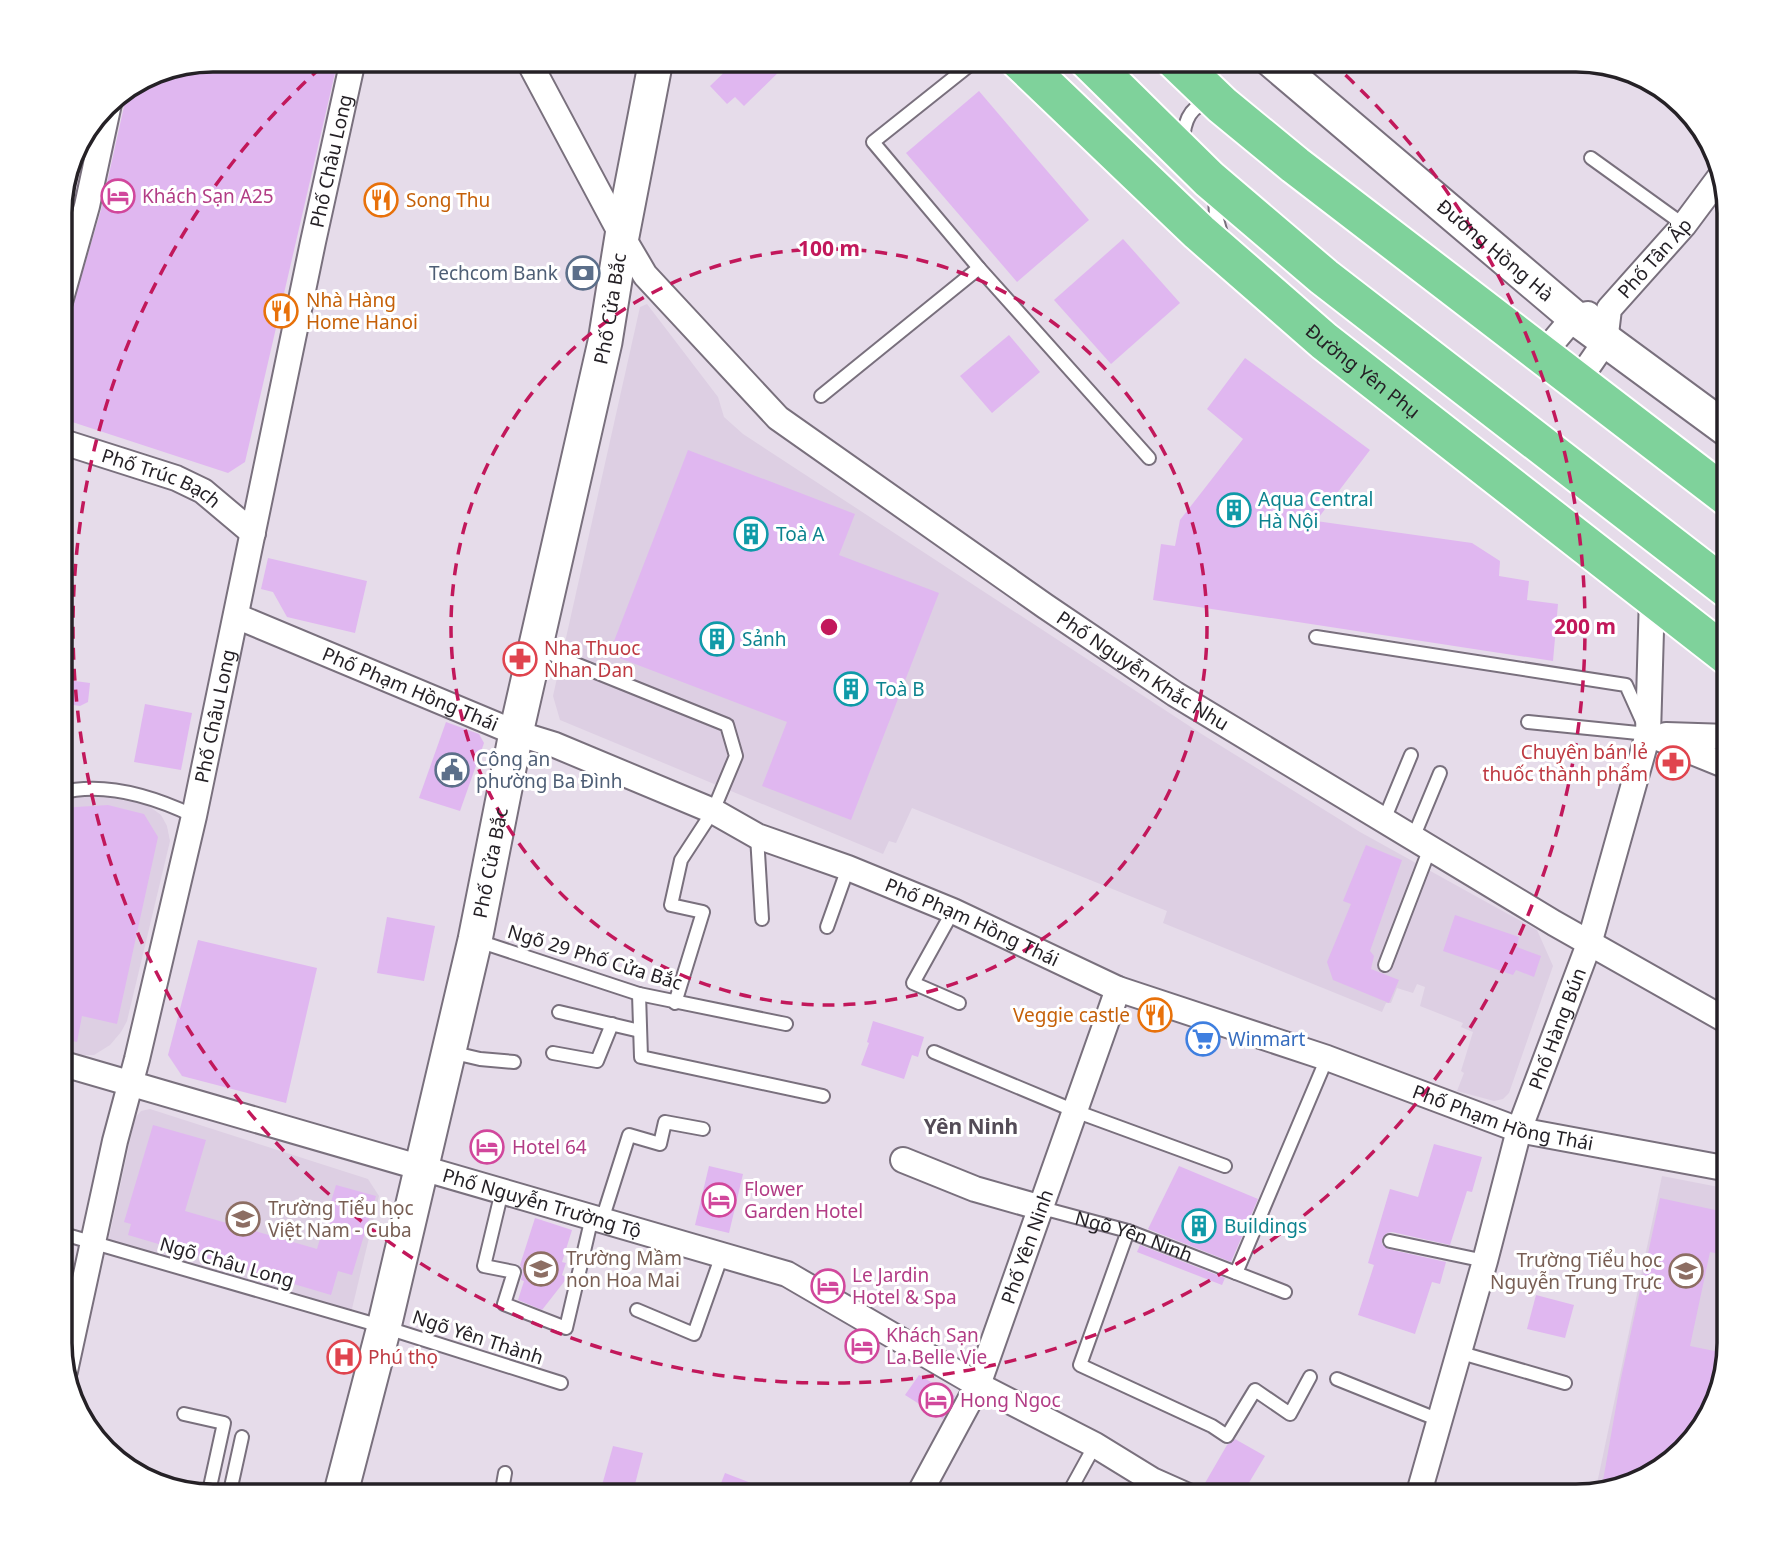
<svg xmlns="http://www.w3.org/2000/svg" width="1789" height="1556" viewBox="0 0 1789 1556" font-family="'Noto Sans',sans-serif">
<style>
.built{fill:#ddcfe3}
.building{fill:#e0b7f0}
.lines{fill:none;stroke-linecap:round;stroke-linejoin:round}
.lane-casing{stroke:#79707d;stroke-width:16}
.street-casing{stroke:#79707d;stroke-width:28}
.secondary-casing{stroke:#79707d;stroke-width:37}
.primary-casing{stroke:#fff;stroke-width:42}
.lane{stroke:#fff;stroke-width:12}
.street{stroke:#fff;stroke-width:24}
.secondary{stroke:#fff;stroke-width:33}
.primary{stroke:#7fd29b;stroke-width:38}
.ring{fill:none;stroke:#c2185b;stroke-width:3.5;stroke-dasharray:12 9}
.labels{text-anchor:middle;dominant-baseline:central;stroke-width:6;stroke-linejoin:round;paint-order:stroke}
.street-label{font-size:19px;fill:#252126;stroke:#fff}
.hotel-label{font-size:19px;fill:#b23c85;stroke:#fff;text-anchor:start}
.food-label{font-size:19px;fill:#c56008;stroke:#fff;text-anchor:start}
.service-label{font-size:19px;fill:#4e5e75;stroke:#fff;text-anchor:end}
.culture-label{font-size:19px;fill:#0d838f;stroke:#fff;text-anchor:start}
.health-label{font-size:19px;fill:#be3a42;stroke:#fff;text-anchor:start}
.shop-label{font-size:19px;fill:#366cbe;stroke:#fff;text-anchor:start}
.education-label{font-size:19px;fill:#785e54;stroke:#fff;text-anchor:start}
.neighbourhood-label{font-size:21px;font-weight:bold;fill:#544c57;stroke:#fff}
.rim{fill:none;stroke:#252126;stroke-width:3.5}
.centre{fill:#c2185b;stroke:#fff;stroke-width:3.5}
.ring-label{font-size:21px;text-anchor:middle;font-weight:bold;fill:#c2185b;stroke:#fff;stroke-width:6;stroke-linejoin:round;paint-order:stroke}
</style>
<rect width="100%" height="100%" fill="#e6dcea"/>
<g class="built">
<polygon points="647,304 718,397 724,417 743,434 1200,733 1360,832 1537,930 1553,966 1509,1093 1503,1099 1494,1101 1457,1091 1464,1073 1461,1071 1473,1032 1461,1027 1463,1023 1420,1006 1425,987 1417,984 1413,993 1397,988 1391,1003 1386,1003 1382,1012 1163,923 1167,911 912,808 896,843 889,841 883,854 560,720 553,696 640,307"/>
<polygon points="90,795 146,804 161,815 167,826 170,841 127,1021 121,1032 110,1045 94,1055 66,1055 60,1054 60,801"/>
<polygon points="150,1109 368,1179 379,1196 351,1313 108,1242 135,1118 141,1111"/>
<polygon points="1662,1176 1729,1189 1729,1353 1718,1402 1685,1451 1635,1485 1595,1493"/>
</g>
<g class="building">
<polygon points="213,60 338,60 245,462 228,473 60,418 60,359 71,311 101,210 125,102 125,90 155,71"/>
<polygon points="737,60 791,60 744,106 735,97 727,104 710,86"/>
<polygon points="979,91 1089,220 1017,282 906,153"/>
<polygon points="1123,239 1180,303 1111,364 1054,300"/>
<polygon points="1009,335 1040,372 992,413 960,376"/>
<polygon points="1245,358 1370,450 1316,521 1472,543 1500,561 1499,576 1529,581 1527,600 1558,604 1553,661 1153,600 1161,544 1175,546 1180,520 1243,439 1207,409"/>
<polygon points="688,450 855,514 839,555 939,593 851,820 762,786 787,722 609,654"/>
<polygon points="268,558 367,581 355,633 287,617 273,592 261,589"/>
<polygon points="60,679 90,683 88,702 80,706 60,703"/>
<polygon points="145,704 192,713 181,770 134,762"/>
<polygon points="446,722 479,734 484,743 460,811 419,798"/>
<polygon points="108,805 144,814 158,837 117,1024 82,1016 77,1042 60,1038 60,808"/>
<polygon points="1366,845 1402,860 1370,951 1374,956 1371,969 1399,980 1389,1003 1333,980 1327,962 1351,904 1343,901"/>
<polygon points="1455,915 1519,937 1517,947 1541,956 1534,977 1516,970 1513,975 1443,951"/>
<polygon points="387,917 435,926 424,981 377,973"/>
<polygon points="198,940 317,968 286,1103 182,1076 168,1055"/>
<polygon points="873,1021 924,1037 918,1057 912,1055 904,1079 861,1065 869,1043 867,1042"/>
<polygon points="153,1125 206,1140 185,1211 317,1249 336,1185 376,1196 352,1275 338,1271 331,1295 128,1235 131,1224 124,1222"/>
<polygon points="1434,1144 1482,1157 1472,1192 1467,1191 1450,1245 1392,1232 1387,1233 1382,1239 1382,1244 1388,1249 1446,1262 1440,1284 1432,1282 1415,1334 1358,1315 1374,1265 1368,1263 1390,1189 1418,1197"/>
<polygon points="709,1166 743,1174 729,1233 695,1225"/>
<polygon points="1179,1166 1258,1199 1231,1262 1148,1229"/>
<polygon points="1660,1198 1729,1213 1729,1256 1710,1252 1690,1346 1729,1354 1718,1402 1685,1451 1672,1449 1669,1462 1635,1485 1601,1492 1621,1378"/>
<polygon points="535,1218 572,1230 562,1262 566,1263 562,1275 567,1278 542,1310 518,1300 524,1281 521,1280 523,1271 520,1265"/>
<polygon points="1140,1245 1225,1278 1222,1285 1137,1252"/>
<polygon points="1536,1295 1574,1305 1565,1338 1527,1329"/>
<polygon points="919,1375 955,1396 943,1419 905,1395"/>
<polygon points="1235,1439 1265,1456 1241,1496 1212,1496 1201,1490 1227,1445"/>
<polygon points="613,1446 643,1453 632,1496 599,1496"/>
<polygon points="725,1473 782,1495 781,1496 716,1496"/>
</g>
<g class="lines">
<defs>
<g id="lane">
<polyline points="976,60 873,142 979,268 1149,458"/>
<path d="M1183,141C1184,122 1190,104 1212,102"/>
<polyline points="1591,158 1684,225"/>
<polyline points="1215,196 1216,216 1222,237"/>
<polyline points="821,396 979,268"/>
<polyline points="1316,637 1626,685 1648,734 1528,722"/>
<polyline points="536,648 727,725 736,756 713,811 681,860 671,905 703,912 675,1003"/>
<path d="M60,793C104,781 154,797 194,816"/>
<polyline points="1384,820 1411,755"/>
<polyline points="757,836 762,919"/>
<polyline points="1413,838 1440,773"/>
<polyline points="953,911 913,983 959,1003"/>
<polyline points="827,927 848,868"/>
<polyline points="475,940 639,994 786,1024"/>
<polyline points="1385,965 1430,848"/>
<polyline points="639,994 641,1057 823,1096"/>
<polyline points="559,1012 640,1031"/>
<polyline points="450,1052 480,1059 514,1062"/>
<polyline points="934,1052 1075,1111 1225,1166"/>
<polyline points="553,1053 597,1061 612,1024"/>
<polyline points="502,1191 484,1266 514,1272 504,1304 566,1328 592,1217"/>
<path id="s1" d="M1042,1208L1128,1231L1285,1292"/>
<polyline points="602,1220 629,1135 660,1144 665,1122 703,1129"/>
<polyline points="1128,1231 1080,1365 1212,1426 1227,1436 1255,1390 1290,1414 1310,1377"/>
<polyline points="60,1233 384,1327 561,1383"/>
<polyline points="1390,1241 1485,1261"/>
<polyline points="1236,1273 1327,1058"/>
<polyline points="637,1310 694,1334 722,1255"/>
<polyline points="1458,1352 1565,1383"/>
<polyline points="1337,1379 1439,1420"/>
<polyline points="184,1414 224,1423 208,1496"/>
<polyline points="229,1496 242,1437"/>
<polyline points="501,1496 505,1473"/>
<polyline points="1067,1496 1095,1445"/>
<polyline points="1142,1496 1152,1480"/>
</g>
<g id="street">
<path id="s2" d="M528,60L622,236L645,275L778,418L1045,606L1175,694L1554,923L1729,1022"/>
<polyline points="60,302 87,206 110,99"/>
<polyline points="1542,355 1574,317 1588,314"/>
<path id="s3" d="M1578,381L1605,342L1609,309L1684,225L1722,174"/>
<path id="s4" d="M60,441L176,478L203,491L253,533"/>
<path id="s5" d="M236,616L516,733L555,745L713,811L757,836L848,868L953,911L1118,989L1327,1058L1519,1130L1729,1169"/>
<polyline points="1648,734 1729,767"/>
<polyline points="1666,735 1729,737"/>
<path id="s6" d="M60,1063L787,1274L978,1385L1095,1445L1152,1480L1188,1496"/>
<polyline points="903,1160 975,1189 1042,1208"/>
<path id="s7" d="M65,1371L115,1141L137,1059L194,816L313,242L353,60"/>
<path id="s8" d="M918,1496L978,1385L1118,989"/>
<path id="s9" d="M1418,1496L1485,1261L1519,1130L1589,944L1648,734L1652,596"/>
</g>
<g id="secondary">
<path id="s10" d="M1271,60L1574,317L1729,431"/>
<path id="s11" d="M340,1496L384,1327L475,940L516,733L605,342L622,236L656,60"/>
</g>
<g id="primary">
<path id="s12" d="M1019,60L1199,232L1324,341L1729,657"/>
<polyline points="1088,60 1209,179 1324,277 1729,590"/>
<polyline points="1175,60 1222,105 1295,165 1729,498"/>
</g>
</defs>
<use href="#lane" class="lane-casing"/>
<use href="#street" class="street-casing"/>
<use href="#secondary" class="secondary-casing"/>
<use href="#primary" class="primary-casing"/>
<use href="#lane" class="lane"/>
<use href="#street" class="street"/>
<use href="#secondary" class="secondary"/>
<use href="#primary" class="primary"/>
</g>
<g class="ring">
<circle cx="829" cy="627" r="378"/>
<path d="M1330 61A756 756 0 1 1 328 61"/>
</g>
<defs>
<symbol id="hotel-ring" viewBox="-11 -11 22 22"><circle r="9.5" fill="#fff" stroke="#d1479c" stroke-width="1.5"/><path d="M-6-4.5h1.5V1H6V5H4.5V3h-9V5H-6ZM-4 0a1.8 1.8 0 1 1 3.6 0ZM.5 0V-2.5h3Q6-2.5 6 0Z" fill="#d1479c"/></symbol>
<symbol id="restaurant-ring" viewBox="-11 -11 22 22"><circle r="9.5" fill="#fff" stroke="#e8710a" stroke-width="1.5"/><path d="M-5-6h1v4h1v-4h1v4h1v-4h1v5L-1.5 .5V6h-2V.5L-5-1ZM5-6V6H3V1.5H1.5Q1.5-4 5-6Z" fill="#e8710a"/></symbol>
<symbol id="bank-ring" viewBox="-11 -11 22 22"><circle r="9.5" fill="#fff" stroke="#5c6f8a" stroke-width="1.5"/><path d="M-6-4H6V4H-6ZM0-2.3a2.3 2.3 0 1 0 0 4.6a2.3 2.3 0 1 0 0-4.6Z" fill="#5c6f8a"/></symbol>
<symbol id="building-ring" viewBox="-11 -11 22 22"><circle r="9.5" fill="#fff" stroke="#0f9aa8" stroke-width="1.5"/><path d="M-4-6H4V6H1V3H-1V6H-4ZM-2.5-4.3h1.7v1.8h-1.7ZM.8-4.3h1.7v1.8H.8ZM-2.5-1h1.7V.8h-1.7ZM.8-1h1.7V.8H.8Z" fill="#0f9aa8"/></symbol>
<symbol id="pharmacy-ring" viewBox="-11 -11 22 22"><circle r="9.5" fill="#fff" stroke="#e0444e" stroke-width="1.5"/><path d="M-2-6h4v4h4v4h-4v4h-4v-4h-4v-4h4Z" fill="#e0444e"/></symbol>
<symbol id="civic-ring" viewBox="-11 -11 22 22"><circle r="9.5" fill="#fff" stroke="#5c6f8a" stroke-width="1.5"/><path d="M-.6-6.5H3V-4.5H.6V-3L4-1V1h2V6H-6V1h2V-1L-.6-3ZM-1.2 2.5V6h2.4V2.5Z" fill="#5c6f8a"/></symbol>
<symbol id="supermarket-ring" viewBox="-11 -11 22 22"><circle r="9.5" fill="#fff" stroke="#3f7fe0" stroke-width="1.5"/><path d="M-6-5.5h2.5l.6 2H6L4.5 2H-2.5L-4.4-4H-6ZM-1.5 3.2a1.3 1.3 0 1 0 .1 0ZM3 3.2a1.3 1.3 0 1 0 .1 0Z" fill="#3f7fe0"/></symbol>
<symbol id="school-ring" viewBox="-11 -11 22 22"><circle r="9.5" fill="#fff" stroke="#8d6e63" stroke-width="1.5"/><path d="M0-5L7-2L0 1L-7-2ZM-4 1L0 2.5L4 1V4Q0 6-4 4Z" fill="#8d6e63"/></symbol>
<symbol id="hospital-ring" viewBox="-11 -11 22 22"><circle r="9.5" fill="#fff" stroke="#e0444e" stroke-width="1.5"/><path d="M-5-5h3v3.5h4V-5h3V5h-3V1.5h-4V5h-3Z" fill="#e0444e"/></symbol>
</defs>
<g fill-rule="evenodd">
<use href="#hotel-ring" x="99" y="177" width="38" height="38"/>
<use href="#restaurant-ring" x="362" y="181" width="38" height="38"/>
<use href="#bank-ring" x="564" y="254" width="38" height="38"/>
<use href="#restaurant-ring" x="262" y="292" width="38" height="38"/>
<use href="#building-ring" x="1215" y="491" width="38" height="38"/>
<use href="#building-ring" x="732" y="515" width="38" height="38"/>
<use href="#building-ring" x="698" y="620" width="38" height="38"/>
<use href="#pharmacy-ring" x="501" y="640" width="38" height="38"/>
<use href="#building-ring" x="832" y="670" width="38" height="38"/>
<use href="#pharmacy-ring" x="1654" y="744" width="38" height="38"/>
<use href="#civic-ring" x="433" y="751" width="38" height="38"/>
<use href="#restaurant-ring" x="1136" y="996" width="38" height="38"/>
<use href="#supermarket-ring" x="1184" y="1020" width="38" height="38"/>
<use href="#hotel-ring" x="468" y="1128" width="38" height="38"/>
<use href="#hotel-ring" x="700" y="1181" width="38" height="38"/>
<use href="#school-ring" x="224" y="1200" width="38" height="38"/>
<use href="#building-ring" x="1180" y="1207" width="38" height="38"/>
<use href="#school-ring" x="522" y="1250" width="38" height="38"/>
<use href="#school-ring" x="1667" y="1252" width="38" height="38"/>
<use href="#hotel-ring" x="809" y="1267" width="38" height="38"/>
<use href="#hotel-ring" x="843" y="1327" width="38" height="38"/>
<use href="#hospital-ring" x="325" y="1338" width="38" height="38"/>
<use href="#hotel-ring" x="917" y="1381" width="38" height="38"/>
</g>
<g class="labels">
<g class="street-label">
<text stroke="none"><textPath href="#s7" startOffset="1239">Phố Châu Long</textPath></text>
<text stroke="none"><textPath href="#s10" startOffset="294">Đường Hồng Hà</textPath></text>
<text stroke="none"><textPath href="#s3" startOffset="149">Phố Tân Ấp</textPath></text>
<text stroke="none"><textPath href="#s11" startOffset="1218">Phố Cửa Bắc</textPath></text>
<text stroke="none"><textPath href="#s12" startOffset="464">Đường Yên Phụ</textPath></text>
<text stroke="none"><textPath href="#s4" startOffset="108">Phố Trúc Bạch</textPath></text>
<text stroke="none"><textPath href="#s2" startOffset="884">Phố Nguyễn Khắc Nhu</textPath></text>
<text stroke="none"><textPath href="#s5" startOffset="189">Phố Phạm Hồng Thái</textPath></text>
<text stroke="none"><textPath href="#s7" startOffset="672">Phố Châu Long</textPath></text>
<text stroke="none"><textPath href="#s11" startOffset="651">Phố Cửa Bắc</textPath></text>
<text stroke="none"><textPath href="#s5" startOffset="798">Phố Phạm Hồng Thái</textPath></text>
<text transform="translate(595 957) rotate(17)">Ngõ 29 Phố Cửa Bắc</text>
<text stroke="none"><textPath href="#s9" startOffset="488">Phố Hàng Bún</textPath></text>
<text stroke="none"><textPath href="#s5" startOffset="1365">Phố Phạm Hồng Thái</textPath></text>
<text stroke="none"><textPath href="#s6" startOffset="502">Phố Nguyễn Trường Tộ</textPath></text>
<text stroke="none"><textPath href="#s1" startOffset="96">Ngõ Yên Ninh</textPath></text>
<text stroke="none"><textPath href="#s8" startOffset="273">Phố Yên Ninh</textPath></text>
<text transform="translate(227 1262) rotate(16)">Ngõ Châu Long</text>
<text transform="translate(478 1337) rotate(18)">Ngõ Yên Thành</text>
</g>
<g class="hotel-label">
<text x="142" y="196">Khách Sạn A25</text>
<text x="512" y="1147">Hotel 64</text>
<text x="744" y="1189">Flower<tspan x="744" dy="22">Garden Hotel</tspan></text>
<text x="852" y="1275">Le Jardin<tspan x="852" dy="22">Hotel &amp; Spa</tspan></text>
<text x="886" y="1335">Khách Sạn<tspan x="886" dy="22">La Belle Vie</tspan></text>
<text x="960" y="1400">Hong Ngoc</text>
</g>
<g class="food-label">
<text x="406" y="200">Song Thu</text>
<text x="306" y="300">Nhà Hàng<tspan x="306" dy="22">Home Hanoi</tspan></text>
<text x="1130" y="1015" text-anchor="end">Veggie castle</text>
</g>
<g class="service-label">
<text x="558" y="273">Techcom Bank</text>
<text x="476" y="759" text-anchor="start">Công an<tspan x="476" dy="22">phường Ba Đình</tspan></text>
</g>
<g class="culture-label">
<text x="1258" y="499">Aqua Central<tspan x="1258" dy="22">Hà Nội</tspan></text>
<text x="776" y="534">Toà A</text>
<text x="742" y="639">Sảnh</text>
<text x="876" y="689">Toà B</text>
<text x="1224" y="1226">Buildings</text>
</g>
<g class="health-label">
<text x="544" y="648">Nha Thuoc<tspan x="544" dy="22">Nhan Dan</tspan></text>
<text x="1648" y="752" text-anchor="end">Chuyên bán lẻ<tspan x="1648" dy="22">thuốc thành phẩm</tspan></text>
<text x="368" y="1357">Phú thọ</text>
</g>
<g class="shop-label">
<text x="1228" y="1039">Winmart</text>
</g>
<g class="education-label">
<text x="268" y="1208">Trường Tiểu học<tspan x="268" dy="22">Việt Nam - Cuba</tspan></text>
<text x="566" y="1258">Trường Mầm<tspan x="566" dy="22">non Hoa Mai</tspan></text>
<text x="1662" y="1260" text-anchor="end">Trường Tiểu học<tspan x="1662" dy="22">Nguyễn Trung Trực</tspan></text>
</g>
<g class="neighbourhood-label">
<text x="971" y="1126">Yên Ninh</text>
</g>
</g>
<path d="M0 0H1789V1556H0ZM213 72H1576A141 141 0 0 1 1717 213V1343A141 141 0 0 1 1576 1484H213A141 141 0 0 1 72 1343V213A141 141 0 0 1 213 72Z" fill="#fff" fill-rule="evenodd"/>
<path class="rim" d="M213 72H1576A141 141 0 0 1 1717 213V1343A141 141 0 0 1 1576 1484H213A141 141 0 0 1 72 1343V213A141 141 0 0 1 213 72Z"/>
<circle cx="829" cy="627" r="10" class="centre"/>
<g class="ring-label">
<text x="829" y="256">100 m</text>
<text x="1585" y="634">200 m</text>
</g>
</svg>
